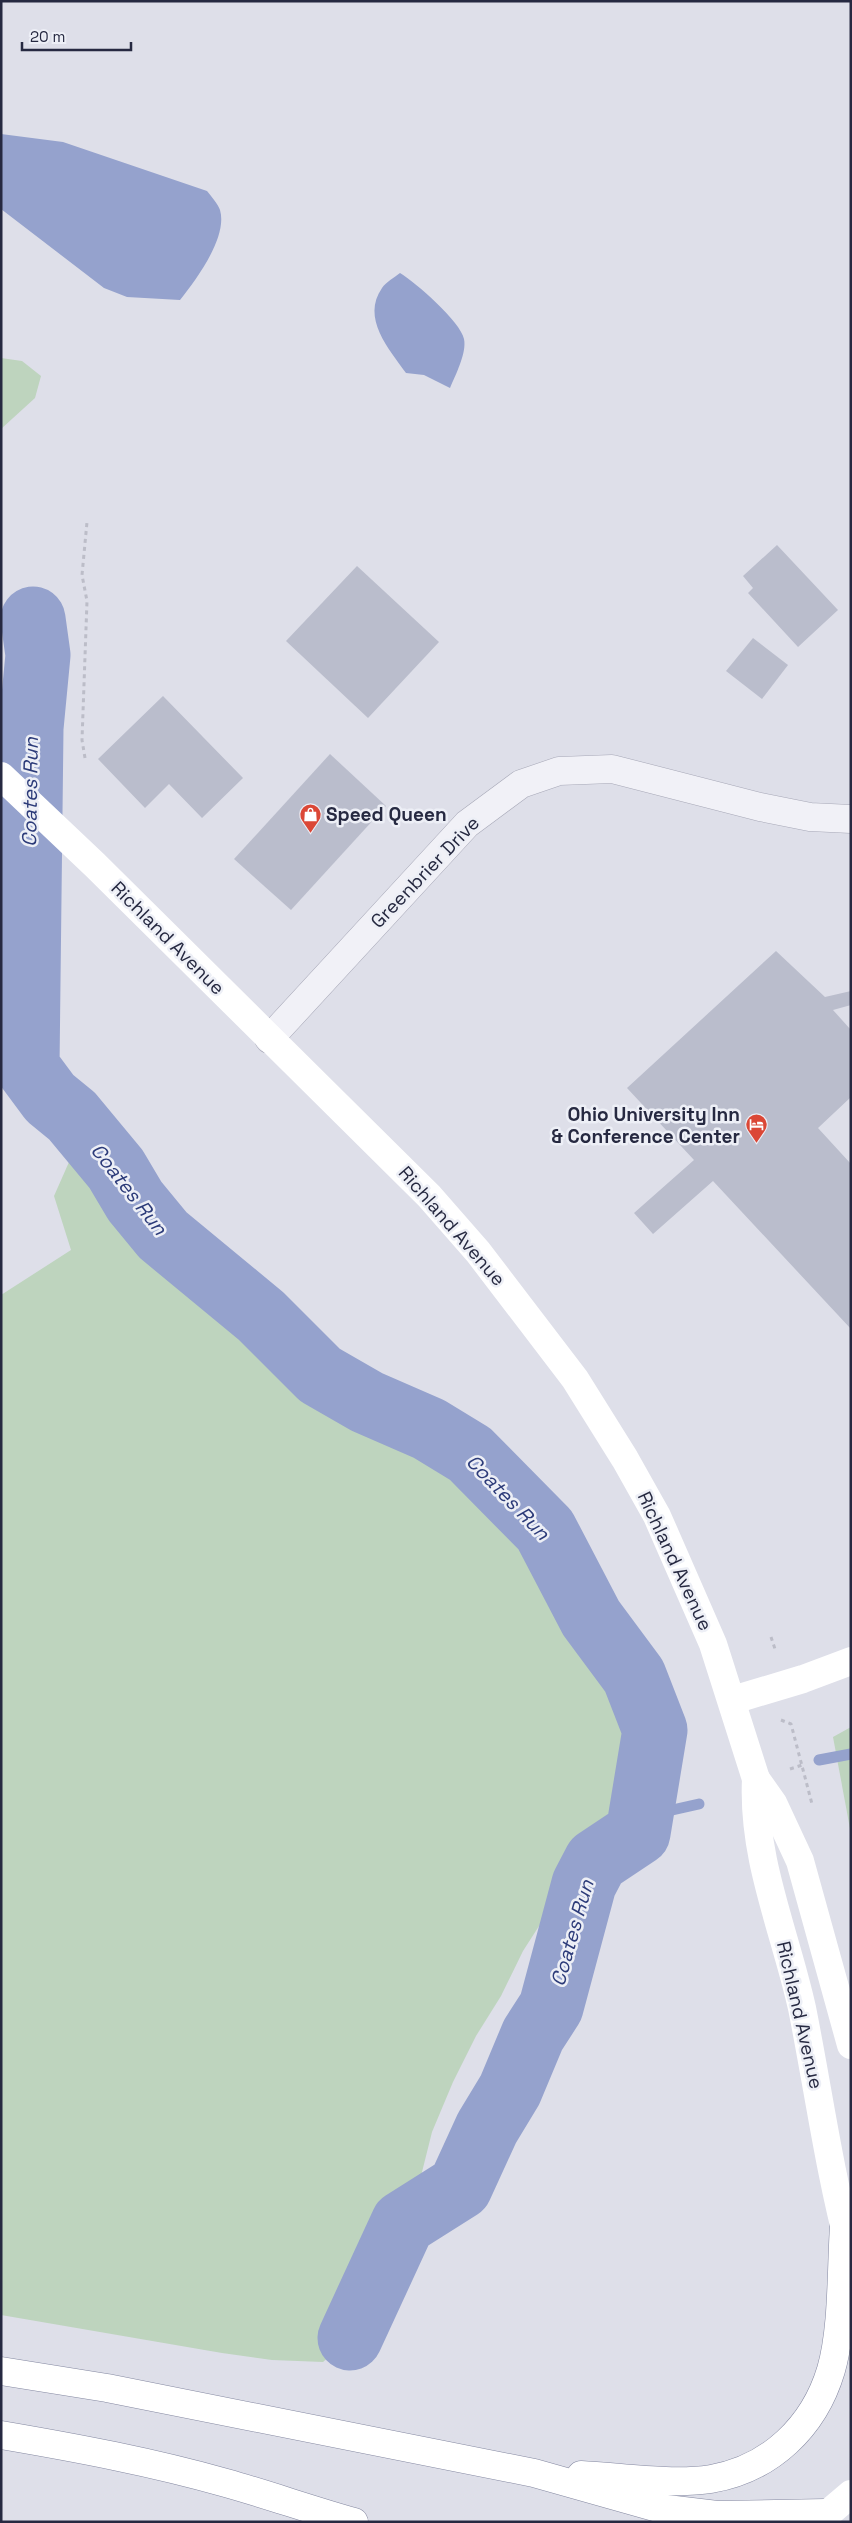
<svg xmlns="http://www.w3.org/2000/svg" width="852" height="2523" viewBox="0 0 852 2523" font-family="'Space Grotesk',sans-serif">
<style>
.green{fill:#bed4be}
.water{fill:#95a2cd}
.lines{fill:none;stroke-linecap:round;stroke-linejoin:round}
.stream{stroke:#95a2cd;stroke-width:11}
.river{stroke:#95a2cd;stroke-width:65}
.building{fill:#babdcc}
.street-casing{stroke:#a7a8b7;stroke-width:29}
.highway-casing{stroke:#8488a1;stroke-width:29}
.path{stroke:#bcbdc8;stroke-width:3;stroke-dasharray:4 4;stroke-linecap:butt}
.street{stroke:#f1f1f7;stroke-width:28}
.secondary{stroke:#fff;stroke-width:28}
.highway{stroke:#fff;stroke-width:28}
.labels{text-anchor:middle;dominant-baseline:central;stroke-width:5;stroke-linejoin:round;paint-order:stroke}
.poi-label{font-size:19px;font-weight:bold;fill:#262941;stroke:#edeff6;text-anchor:start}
.street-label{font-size:19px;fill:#262941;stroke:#edeff6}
.water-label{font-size:20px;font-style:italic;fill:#2c3b79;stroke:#edeff6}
</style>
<rect width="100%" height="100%" fill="#dedfe9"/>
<g class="green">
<polygon points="1,358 22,361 41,376 35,398 1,429"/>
<polygon points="119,1139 144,1177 159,1222 216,1265 278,1336 295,1351 354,1388 460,1434 509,1471 527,1491 561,1539 636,1657 665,1711 662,1758 642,1802 615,1842 580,1876 548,1912 523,1951 501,1996 476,2036 453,2082 432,2132 420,2180 382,2280 361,2329 323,2362 272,2360 222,2353 1,2315 1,1295 71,1250 54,1196 73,1153"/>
<polygon points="851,1727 851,1834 833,1737"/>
</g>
<g class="water">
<path d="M1,134L63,142L207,191C211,196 218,204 220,210C228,237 196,280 180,300L127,297L104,288L1,209Z"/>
<path d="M400,273C415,282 461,322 464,339C467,353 455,376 450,388L424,375L406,373C389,349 361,318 382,288C386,282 395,277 400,273Z"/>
</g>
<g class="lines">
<g class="stream">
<polyline points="819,1760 851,1754"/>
<polyline points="641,1817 699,1804"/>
</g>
<polyline class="river" points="33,619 38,655 31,728 27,1067 50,1098 72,1116 116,1169 135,1201 163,1235 261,1316 320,1375 367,1402 429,1429 470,1454 545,1530 591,1618 634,1676 655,1730 638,1833 596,1861 584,1884 551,2007 533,2035 510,2090 487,2128 460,2187 403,2223 350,2338"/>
</g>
<g class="building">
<polygon points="777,545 838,610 798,647 748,593 753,588 743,576"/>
<polygon points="357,566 439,642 368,718 286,641"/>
<polygon points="753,638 788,665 762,699 726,671"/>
<polygon points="163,696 243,778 202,818 169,784 145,808 98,759"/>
<polygon points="330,754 386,806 291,910 234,859"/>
<polygon points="776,951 825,997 851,991 851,1005 833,1010 851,1030 851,1097 818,1128 851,1164 851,1329 713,1181 653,1234 634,1213 694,1160 627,1088"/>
</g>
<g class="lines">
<defs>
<polyline id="street" points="269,1039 467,824 521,784 559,771 612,769 760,807 810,817 851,819"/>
<g id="highway">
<polyline points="1,2371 107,2388 534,2473 658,2508 717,2515 826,2513"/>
<path d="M1,2435C77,2448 152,2462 226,2483C269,2495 311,2510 354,2522"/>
<path d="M581,2475C622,2477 671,2485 711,2479C770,2469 814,2427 831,2370C843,2329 841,2270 844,2226"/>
</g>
</defs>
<use href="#street" class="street-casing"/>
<use href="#highway" class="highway-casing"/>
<g class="path">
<polyline points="85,758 82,740 87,601 82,575 87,522"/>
<polyline points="771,1637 775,1649"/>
<polyline points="781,1720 791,1724 812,1804"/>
<polyline points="790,1769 802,1765"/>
</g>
<use href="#street" class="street"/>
<g class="secondary">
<polyline points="1,776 95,865 429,1196 478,1252 575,1379 625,1459 657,1516 713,1644 756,1779 773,1803 800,1861 851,2045"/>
<polyline points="733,1700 803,1679 851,1661"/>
<path d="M756,1779C752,1859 785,1931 802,2008C818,2088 829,2170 850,2249"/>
<polyline points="818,2522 851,2494"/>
</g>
<use href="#highway" class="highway"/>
</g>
<defs>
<symbol id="shop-pin" viewBox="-11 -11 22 30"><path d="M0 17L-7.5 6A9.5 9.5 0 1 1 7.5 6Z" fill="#db4736" stroke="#edeff6"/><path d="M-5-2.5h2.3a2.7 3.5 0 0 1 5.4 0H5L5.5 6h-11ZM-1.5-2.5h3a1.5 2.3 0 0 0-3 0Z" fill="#fff"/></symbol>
<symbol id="hotel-pin" viewBox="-11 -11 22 30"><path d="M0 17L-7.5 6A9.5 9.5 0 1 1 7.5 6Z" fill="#db4736" stroke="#edeff6"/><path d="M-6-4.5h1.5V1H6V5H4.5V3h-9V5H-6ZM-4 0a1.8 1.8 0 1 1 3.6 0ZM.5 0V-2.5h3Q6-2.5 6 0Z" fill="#fff"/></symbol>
</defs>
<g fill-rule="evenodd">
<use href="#shop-pin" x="298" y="802" width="25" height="34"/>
<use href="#hotel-pin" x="744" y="1112" width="25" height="34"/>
</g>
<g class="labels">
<g class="poi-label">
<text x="326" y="814">Speed Queen</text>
<text x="740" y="1114" text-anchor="end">Ohio University Inn<tspan x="740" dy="22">&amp; Conference Center</tspan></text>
</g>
<g class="street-label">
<text transform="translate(425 872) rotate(-46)">Greenbrier Drive</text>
<text transform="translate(168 938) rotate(45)">Richland Avenue</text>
<text transform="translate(452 1226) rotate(49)">Richland Avenue</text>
<text transform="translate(675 1561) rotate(65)">Richland Avenue</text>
<text transform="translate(800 2015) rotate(77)">Richland Avenue</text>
</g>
<g class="water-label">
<text transform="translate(30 792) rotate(-89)">Coates Run</text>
<text transform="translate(129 1189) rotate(52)">Coates Run</text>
<text transform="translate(508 1497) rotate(46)">Coates Run</text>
<text transform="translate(572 1933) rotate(-74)">Coates Run</text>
</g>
</g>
<rect width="852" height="2523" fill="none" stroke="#262941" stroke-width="5"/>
<path d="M22 42v8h109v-8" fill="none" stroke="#262941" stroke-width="2.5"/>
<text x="30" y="42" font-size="15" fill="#262941" stroke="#edeff6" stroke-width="4" paint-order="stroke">20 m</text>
</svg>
